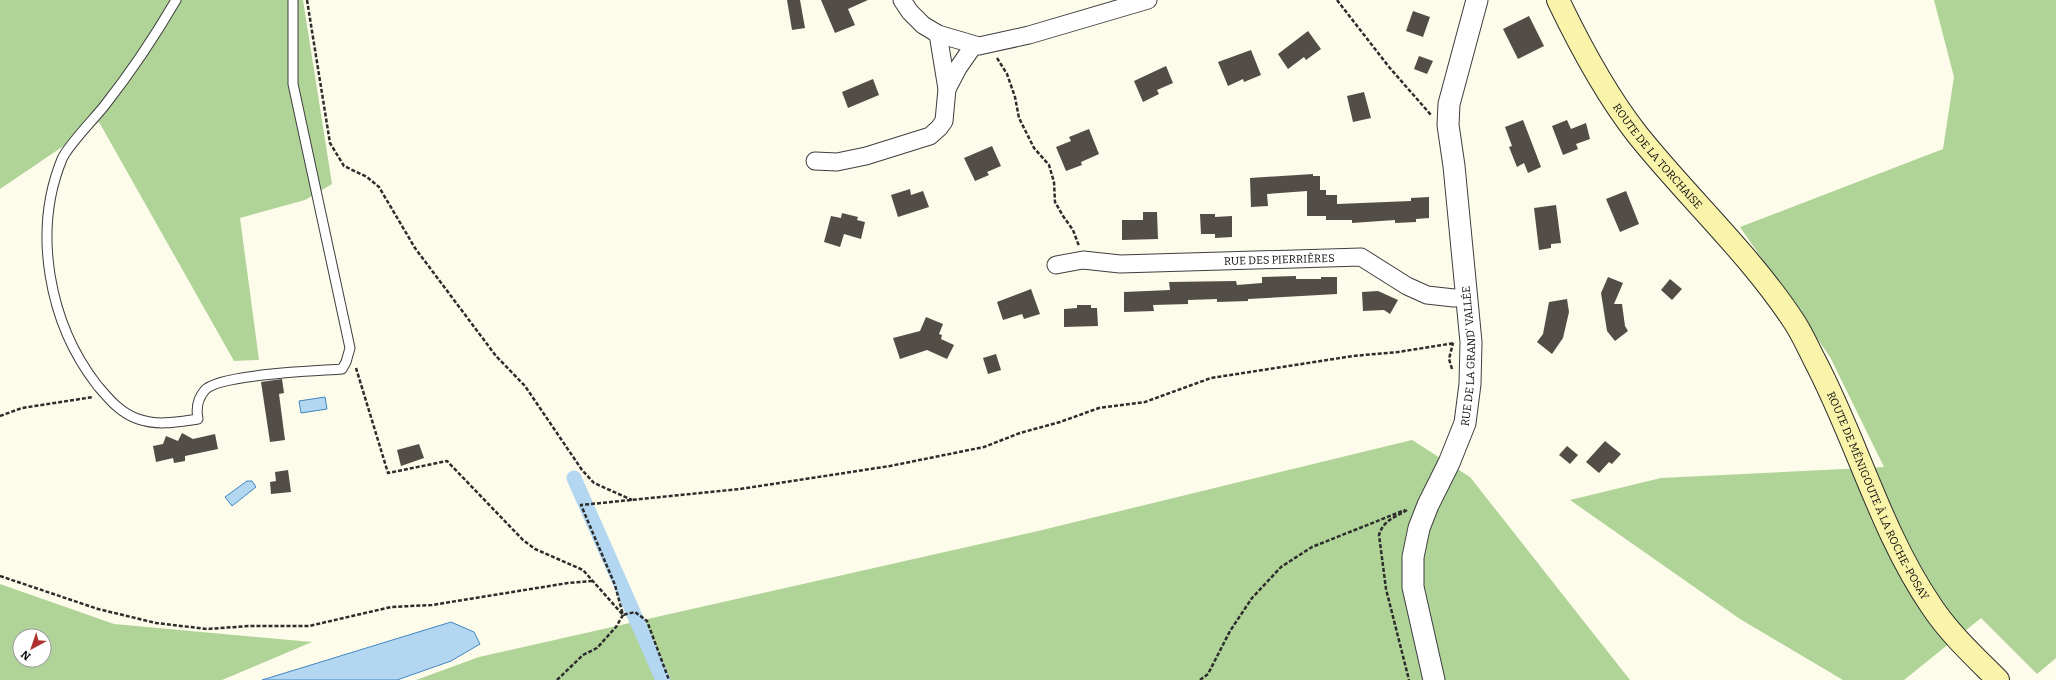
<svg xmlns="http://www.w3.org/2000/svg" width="2056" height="680" viewBox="0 0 2056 680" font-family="Bitter,serif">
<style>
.forest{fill:#b0d498;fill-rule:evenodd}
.water{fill:#b3d6f1;stroke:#4087c2}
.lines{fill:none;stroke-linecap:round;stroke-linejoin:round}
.canal{stroke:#b3d6f1;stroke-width:15}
.building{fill:#534d48}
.service-casing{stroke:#3e3e3e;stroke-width:11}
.minor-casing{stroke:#3e3e3e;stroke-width:19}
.tertiary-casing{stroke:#3e3e3e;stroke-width:23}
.secondary-casing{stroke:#2d2d2d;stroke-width:24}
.path{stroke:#2d2d2d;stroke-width:2.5;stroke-dasharray:4 2;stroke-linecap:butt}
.service{stroke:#fff;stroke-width:9}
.minor{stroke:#fff;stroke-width:17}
.tertiary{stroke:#fff;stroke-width:21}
.secondary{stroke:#f9f4aa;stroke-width:22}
.labels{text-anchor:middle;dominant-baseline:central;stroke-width:4;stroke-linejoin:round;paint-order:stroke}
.street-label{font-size:11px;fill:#0b0b0b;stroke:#fff}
</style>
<rect width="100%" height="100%" fill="#fdfbea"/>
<g class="forest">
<polygon points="0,0 303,0 332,184 305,200 240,218 259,360 234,361 99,122 0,189"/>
<polygon points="1934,0 2056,0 2056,658 2037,674 1981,618 1904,680 1843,680 1740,619 1570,500 1661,478 1884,467 1830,357 1740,227 1943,149 1954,77"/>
<polygon points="1412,440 1470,477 1630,680 416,680 479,657 1038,531"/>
<path d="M0,584L114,624L312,642L222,680H0ZM20,636H44V660H20Z"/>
</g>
<g class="water">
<polygon points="325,397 327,409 301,413 299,401"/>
<polygon points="247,481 252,481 256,487 232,506 225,497"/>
<polygon points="451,622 474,632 480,644 451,661 397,680 262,680"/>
</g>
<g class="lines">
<polyline class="canal" points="574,478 663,680"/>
</g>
<g class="building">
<polygon points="787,0 800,0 805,28 792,30"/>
<polygon points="821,0 868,0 848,9 855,25 835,33"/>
<polygon points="1413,11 1430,17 1423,37 1406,31"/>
<polygon points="1529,16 1544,46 1518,59 1503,29"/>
<polygon points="1308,31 1321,49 1306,60 1304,57 1288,69 1278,54"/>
<polygon points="1251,50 1261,75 1244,82 1243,79 1228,86 1218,62"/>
<polygon points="1419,56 1433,61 1427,74 1414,69"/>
<polygon points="1166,66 1173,83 1157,90 1159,94 1143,102 1134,81"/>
<polygon points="873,79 879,95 848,108 842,92"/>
<polygon points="1364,92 1371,118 1353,122 1347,96"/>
<polygon points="1523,120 1541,167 1528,173 1524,163 1517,167 1509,147 1512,146 1505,127"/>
<polygon points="1567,120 1571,129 1586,123 1590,139 1576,144 1578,149 1563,155 1552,126"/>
<polygon points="1089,129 1099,154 1081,162 1082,165 1066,171 1056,147 1071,141 1069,137"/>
<polygon points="992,146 1001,166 987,172 989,175 975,181 964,158"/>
<polygon points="1313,174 1313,176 1320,176 1320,190 1326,190 1326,195 1337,195 1337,204 1411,201 1411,198 1429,197 1429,218 1416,219 1416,222 1395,223 1395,220 1352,223 1352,220 1326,220 1326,216 1307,216 1307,191 1267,194 1268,206 1251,207 1250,178"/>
<polygon points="910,189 911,195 923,191 929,207 898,217 891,195"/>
<polygon points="1626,191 1639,224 1620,232 1606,199"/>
<polygon points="1556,205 1561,243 1551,244 1551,248 1539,250 1534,208"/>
<polygon points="1143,212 1157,212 1158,239 1122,240 1122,220 1143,220"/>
<polygon points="842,213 858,217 857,220 865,222 861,239 844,234 840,247 824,242 831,216 841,218"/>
<polygon points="1200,214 1215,214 1215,217 1232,216 1232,237 1215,238 1215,234 1201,234"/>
<polygon points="1296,276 1296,279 1321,279 1321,277 1337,277 1337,294 1248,299 1248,301 1217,302 1217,299 1188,300 1188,304 1153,305 1154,311 1124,312 1124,292 1170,290 1169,282 1236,281 1237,285 1262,283 1262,277"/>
<polygon points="1608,277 1623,283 1614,304 1622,304 1625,326 1628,331 1615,341 1607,331 1601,293"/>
<polygon points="1670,279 1682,289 1672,300 1661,290"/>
<polygon points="1031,289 1040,314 1024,319 1022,314 1003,320 997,302"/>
<polygon points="1378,291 1398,300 1390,314 1384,310 1363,311 1362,292"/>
<polygon points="1567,299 1569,312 1563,338 1552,354 1537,342 1543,334 1549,302"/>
<polygon points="1077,305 1091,305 1091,308 1097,308 1098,326 1064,327 1064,309 1077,308"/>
<polygon points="926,317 943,324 939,334 942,335 941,339 954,345 947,359 927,350 900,359 893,338 920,331"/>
<polygon points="996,354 1001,370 988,374 983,358"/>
<polygon points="282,379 284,393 279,394 285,440 270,442 261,382"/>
<polygon points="182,433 193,439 215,434 218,449 185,456 185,461 174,463 173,458 156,462 153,446 163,444 166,436 178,441"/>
<polygon points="1605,441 1621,454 1612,464 1609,462 1599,473 1586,462"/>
<polygon points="419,444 424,458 401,466 397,450"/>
<polygon points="1567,446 1578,455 1570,464 1559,455"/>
<polygon points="288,470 291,492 271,494 270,482 276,481 275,472"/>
</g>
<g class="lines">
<defs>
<path id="service" d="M176,0C155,36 131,72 105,105C95,118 68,145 62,159C32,232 49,323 97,385C109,399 120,413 138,419C158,426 177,422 198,419C196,409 198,398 205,390C219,374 318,371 342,369L346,362L350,348L293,84V0"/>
<g id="minor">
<polyline points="902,0 910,12 923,25 938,34 979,46 1029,35 1148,0"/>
<polyline points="947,89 958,68 974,45"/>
<polyline points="815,161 837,162 866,156 930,136 939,128 944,121 947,89 938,34"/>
<path id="s1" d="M1056,265L1083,260L1120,264L1361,257L1407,286L1427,295L1454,298L1466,297"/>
</g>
<g id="tertiary">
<path id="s2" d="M1434,680L1413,587V557L1419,528L1428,505L1449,463L1465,423L1470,384L1471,342L1454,166L1448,125L1449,104L1477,0"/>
</g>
<g id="secondary">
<path id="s3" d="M1558,0C1580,46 1605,93 1637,134C1688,198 1750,254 1795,323C1802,334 1808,347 1814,359C1857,440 1880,531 1932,607C1950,634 1975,657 1998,680"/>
</g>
</defs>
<use href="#service" class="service-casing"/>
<use href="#minor" class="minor-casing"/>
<use href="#tertiary" class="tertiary-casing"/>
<use href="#secondary" class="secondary-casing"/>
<g class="path">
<polyline points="307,0 330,143 344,166 367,177 379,187 415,248 496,356 525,386 582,470 594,483 632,500"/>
<polyline points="1337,0 1389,67 1431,115"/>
<polyline points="997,58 1007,74 1015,97 1019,118 1034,148 1049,165 1054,182 1055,202 1063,216 1073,230 1079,246"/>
<polyline points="356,368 388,473 447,461 523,540 535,549 583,570 623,615 635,612 647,621 669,680"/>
<polyline points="1452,369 1449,359 1453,343"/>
<polyline points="0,416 22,408 93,397"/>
<path d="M1407,510C1395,518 1384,519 1379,535L1386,589L1409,680"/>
<polyline points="0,576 98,609 156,623 207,629 249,626 309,626 391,607 432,605 568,583 593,581"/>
<polyline points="557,680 583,655 597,648 616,627 623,615 615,585 581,505 740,489 890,466 984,447 1020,433 1060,422 1099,408 1145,402 1211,378 1353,356 1398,352 1455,343"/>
<polyline points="1200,680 1208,674 1230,631 1252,598 1281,567 1312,547 1405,510"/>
</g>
<use href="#service" class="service"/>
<use href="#minor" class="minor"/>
<use href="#tertiary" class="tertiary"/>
<use href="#secondary" class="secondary"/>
</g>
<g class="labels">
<g class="street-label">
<text stroke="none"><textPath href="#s3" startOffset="186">ROUTE DE LA TORCHAISE</textPath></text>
<text stroke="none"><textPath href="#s1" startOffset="224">RUE DES PIERRIÈRES</textPath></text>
<text stroke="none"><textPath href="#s2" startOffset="337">RUE DE LA GRAND’ VALLÉE</textPath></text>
<text stroke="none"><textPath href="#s3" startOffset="594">ROUTE DE MÉNIGOUTE À LA ROCHE-POSAY</textPath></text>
</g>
</g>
<g transform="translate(32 648) rotate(220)"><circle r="19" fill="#ffffff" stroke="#9d9d9d"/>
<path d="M0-3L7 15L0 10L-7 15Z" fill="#af302e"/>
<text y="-6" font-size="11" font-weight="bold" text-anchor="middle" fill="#0b0b0b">N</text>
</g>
</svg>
